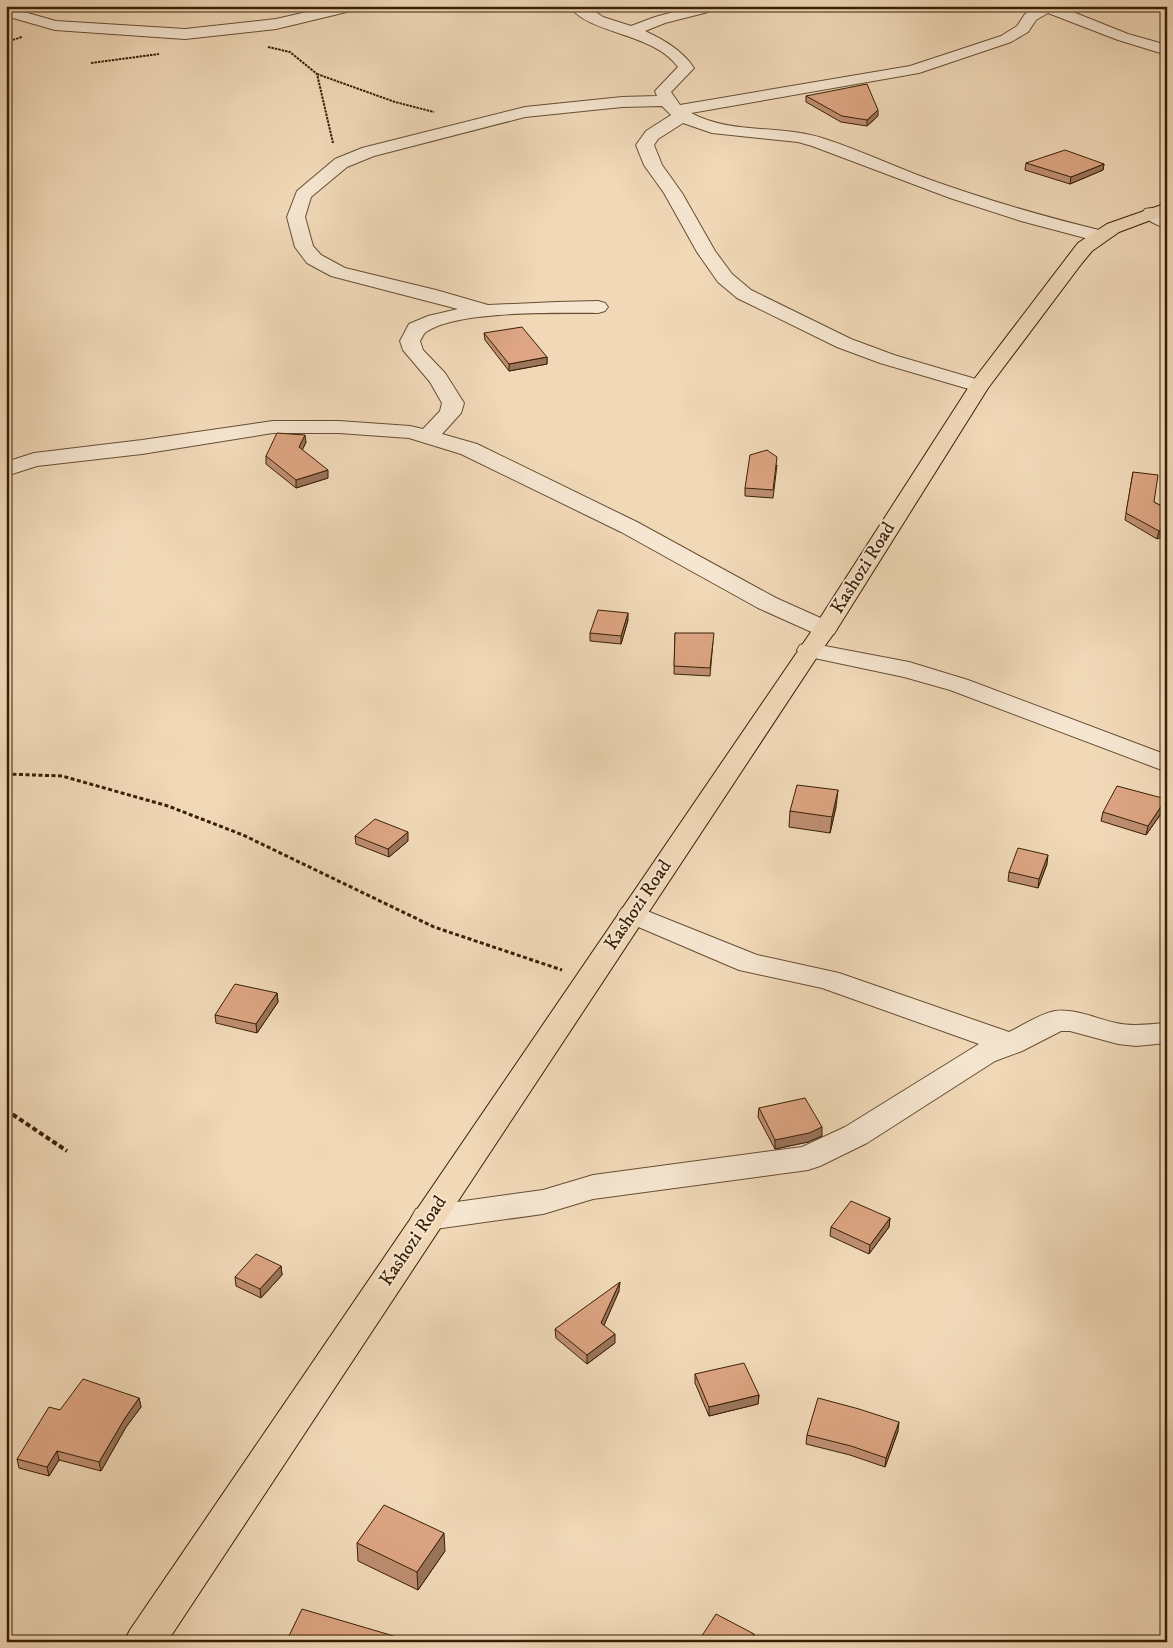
<svg xmlns="http://www.w3.org/2000/svg" width="1173" height="1648" viewBox="0 0 1173 1648" font-family="'IM FELL DW Pica',serif">
<style>
.lines{fill:none;stroke-linecap:round;stroke-linejoin:round}
.minor-casing{stroke:#674e32;stroke-width:2}
.major-casing{stroke:#392005;stroke-width:2}
.path-far2{stroke:#392005;stroke-width:2;stroke-dasharray:2.5 1;stroke-linecap:butt}
.path-far1{stroke:#392005;stroke-width:3;stroke-dasharray:4 2.5;stroke-linecap:butt}
.path{stroke:#392005;stroke-width:4;stroke-dasharray:5 3;stroke-linecap:butt}
.minor{fill:#f6e6d1;fill-rule:evenodd}
.major{fill:#f1d9b8;fill-rule:evenodd}
.wall{fill:#be8e71;stroke:#392005}
.shaded-wall{fill:#9b745c;stroke:#392005}
.building{fill:#dda583;stroke:#392005}
.labels{text-anchor:middle;dominant-baseline:central;stroke-width:4;stroke-linejoin:round;paint-order:stroke}
.street-label{font-size:19px;fill:#392005;stroke:#f6e6d1}
</style>
<rect width="100%" height="100%" fill="#f1d9b8"/>
<filter id="stains"><feTurbulence type="fractalNoise" baseFrequency=".004" numOctaves="4"/><feColorMatrix values="0 0 0 0 .2 0 0 0 0 .09 0 0 0 0 .02 0 0 0 .5 -.17"/></filter>
<radialGradient id="worn" r=".72"><stop offset=".6" stop-color="#630" stop-opacity="0"/><stop offset="1" stop-color="#630" stop-opacity=".3"/></radialGradient>
<g class="lines">
<defs>
<g id="minor">
<polygon points="333,6 361,6 359,9 276,29 185,39 55,30 6,16 6,7 56,21 185,29 276,19"/>
<path d="M569,6H587L603,17L631,26L655,17L696,6H709L710,9L708,12L665,23L645,31C664,40 682,50 694,68L671,92L680,105L910,66L1001,36L1017,26L1025,14L1037,6H1058L1128,34L1167,45V55L1118,40L1048,13L1036,20L1028,32L1011,42L919,73L691,113C731,135 782,124 825,139C859,150 893,166 928,179C986,200 1046,217 1107,232L1109,236L1107,240L1100,242L1021,221L950,198L812,146L798,142L712,133L683,123L658,139L654,145L662,165L682,193L715,251L732,274L751,290L851,339L894,355L986,382L989,386L986,390L979,392L880,363L837,347L737,298L718,282L697,252L664,193L644,165L636,145L646,131L671,115L662,106L622,107L525,117L374,156L347,167L311,197L305,217L313,246L321,255L345,268L436,290L488,305L557,302L598,301L605,303L608,307L605,311L598,313C558,313 457,310 426,332C423,334 422,338 420,341L423,350L445,373L464,403L461,413L442,434L477,444L637,522L776,598L834,624L837,629L834,634L825,636L816,634L758,608L621,532L461,454L409,438L339,433H273L142,454L37,466L6,476V462L34,453L142,440L273,421H339L410,426L423,429L440,411L442,403L430,382L403,350L400,341L409,324L428,316L458,309L331,276L307,263L295,247L287,217L297,191L335,159L362,148L525,107L622,97L657,96L655,91L678,67C653,32 590,35 569,6Z"/>
<path d="M1151,208L1167,215V228C1158,226 1147,221 1142,213L1145,209Z"/>
<polygon points="809,643 909,662 968,680 1167,755 1167,772 950,690 904,677 800,655 797,650 800,645"/>
<path d="M632,905L757,955L839,973L1009,1032C1024,1025 1039,1014 1055,1011C1075,1008 1097,1019 1116,1023C1133,1027 1150,1024 1167,1023V1043L1136,1046L1118,1044L1070,1031H1061L1022,1051L995,1061L867,1143L820,1166L808,1170L593,1199L543,1214L428,1230L416,1227L411,1218L416,1209L428,1206L543,1190L593,1175L802,1147L845,1127L979,1044L822,988L739,970L622,920L618,914L622,908Z"/>
</g>
<polygon id="major" points="1167,203 1167,214 1119,232 1092,251 1082,263 988,388 837,629 819,654 167,1642 124,1642 130,1630 815,626 972,382 1078,243 1107,224"/>
</defs>
<use href="#minor" class="minor-casing"/>
<use href="#major" class="major-casing"/>
<g class="path-far2">
<polyline points="6,42 22,37"/>
<polyline points="268,47 290,52 317,74 333,143"/>
<polyline points="91,63 159,54"/>
<polyline points="317,74 395,102 434,112"/>
</g>
<polyline class="path-far1" points="6,774 62,776 168,806 243,835 434,927 562,970"/>
<polyline class="path" points="6,1110 67,1151"/>
<use href="#minor" class="minor"/>
<use href="#major" class="major"/>
</g>
<g class="wall">
<polygon points="806,96 878,116 867,126 841,122 806,102"/>
<polygon points="1026,163 1104,164 1103,170 1070,184 1025,170"/>
<polygon points="484,333 547,357 547,364 509,371 485,340"/>
<polygon points="306,442 302,450 328,478 296,488 266,464 266,456"/>
<polygon points="777,465 773,498 745,496 745,488"/>
<polygon points="1133,472 1154,502 1167,509 1157,539 1125,520"/>
<polygon points="628,620 621,644 590,641 590,633"/>
<polygon points="675,633 713,641 710,676 674,674"/>
<polygon points="1166,799 1165,808 1146,835 1101,821 1103,812"/>
<polygon points="836,807 830,833 789,827 790,811"/>
<polygon points="355,836 408,841 389,857 356,844"/>
<polygon points="1047,864 1038,888 1008,881 1009,872"/>
<polygon points="277,993 278,1002 257,1033 216,1023 215,1015"/>
<polygon points="759,1108 822,1136 808,1142 775,1149 758,1117"/>
<polygon points="890,1218 889,1227 869,1254 830,1236 831,1227"/>
<polygon points="281,1266 282,1275 261,1298 236,1286 235,1277"/>
<polygon points="619,1291 604,1325 615,1343 587,1364 556,1338 555,1329"/>
<polygon points="695,1374 759,1395 758,1404 709,1416 695,1383"/>
<polygon points="139,1398 141,1407 126,1427 101,1471 59,1460 49,1476 19,1468 17,1459 60,1410"/>
<polygon points="898,1431 885,1467 850,1455 806,1444 807,1435"/>
<polygon points="357,1543 445,1551 418,1590 358,1561"/>
</g>
<g class="shaded-wall">
<polygon points="878,110 878,116 867,126 867,120"/>
<polygon points="1104,164 1103,170 1070,184 1071,177"/>
<polygon points="547,357 547,364 509,371 509,364"/>
<polygon points="305,435 306,442 300,455 299,447"/>
<polygon points="328,470 328,478 296,488 296,480"/>
<polygon points="1167,528 1167,535 1157,539 1159,531"/>
<polygon points="628,613 628,620 621,644 621,636"/>
<polygon points="838,790 836,807 830,833 832,817"/>
<polygon points="1166,799 1165,808 1146,835 1148,826"/>
<polygon points="408,832 408,841 389,857 388,849"/>
<polygon points="1048,855 1047,864 1038,888 1039,879"/>
<polygon points="277,993 278,1002 257,1033 256,1024"/>
<polygon points="822,1127 822,1136 808,1142 775,1149 775,1140"/>
<polygon points="890,1218 889,1227 869,1254 870,1245"/>
<polygon points="281,1266 282,1275 261,1298 260,1289"/>
<polygon points="620,1282 619,1291 601,1332 601,1323"/>
<polygon points="615,1334 615,1343 587,1364 587,1355"/>
<polygon points="759,1395 758,1404 709,1416 709,1407"/>
<polygon points="139,1398 141,1407 126,1427 101,1471 99,1462 125,1418"/>
<polygon points="899,1422 898,1431 885,1467 886,1458"/>
<polygon points="57,1451 59,1460 49,1476 47,1467"/>
<polygon points="444,1533 445,1551 418,1590 417,1572"/>
<polygon points="754,1634 754,1642 750,1642"/>
</g>
<g class="building">
<polygon points="867,84 878,110 867,120 842,116 806,96"/>
<polygon points="1065,150 1104,164 1071,177 1026,163"/>
<polygon points="522,327 547,357 509,364 484,333"/>
<polygon points="277,433 305,435 299,447 328,470 296,480 266,456"/>
<polygon points="767,450 777,457 773,490 745,488 750,455"/>
<polygon points="1133,472 1158,475 1154,502 1167,509 1167,528 1159,531 1126,513"/>
<polygon points="598,610 628,613 621,636 590,633"/>
<polygon points="675,633 714,633 710,668 674,666"/>
<polygon points="797,785 838,790 832,817 790,811"/>
<polygon points="1117,786 1166,799 1148,826 1103,812"/>
<polygon points="375,819 408,832 388,849 355,836"/>
<polygon points="1018,848 1048,855 1039,879 1009,872"/>
<polygon points="235,984 277,993 256,1024 215,1015"/>
<polygon points="805,1098 822,1127 809,1133 775,1140 759,1108"/>
<polygon points="851,1201 890,1218 870,1245 831,1227"/>
<polygon points="256,1254 281,1266 260,1289 235,1277"/>
<polygon points="620,1282 601,1323 615,1334 587,1355 555,1329"/>
<polygon points="744,1363 759,1395 709,1407 695,1374"/>
<polygon points="83,1379 139,1398 125,1418 99,1462 57,1451 47,1467 17,1459 49,1407 60,1410"/>
<polygon points="818,1398 859,1409 899,1422 886,1458 851,1446 807,1435"/>
<polygon points="384,1505 444,1533 417,1572 357,1543"/>
<polygon points="302,1609 404,1639 403,1642 286,1642"/>
<polygon points="716,1614 754,1634 750,1642 698,1642"/>
</g>
<g class="labels">
<g class="street-label">
<text transform="translate(863 568) rotate(-58)">Kashozi Road</text>
<text transform="translate(638 905) rotate(-56)">Kashozi Road</text>
<text transform="translate(413 1241) rotate(-56)">Kashozi Road</text>
</g>
</g>
<rect width="1173" height="1648" fill="none" stroke="#f1d9b8" stroke-width="25"/>
<rect x="8" y="8" width="1158" height="1633" fill="none" stroke="#392005" stroke-width="2.5"/>
<rect x="12" y="12" width="1148" height="1623" fill="none" stroke="#392005"/>
<rect width="100%" height="100%" filter="url(#stains)"/>
<rect width="100%" height="100%" fill="url(#worn)"/>
</svg>
